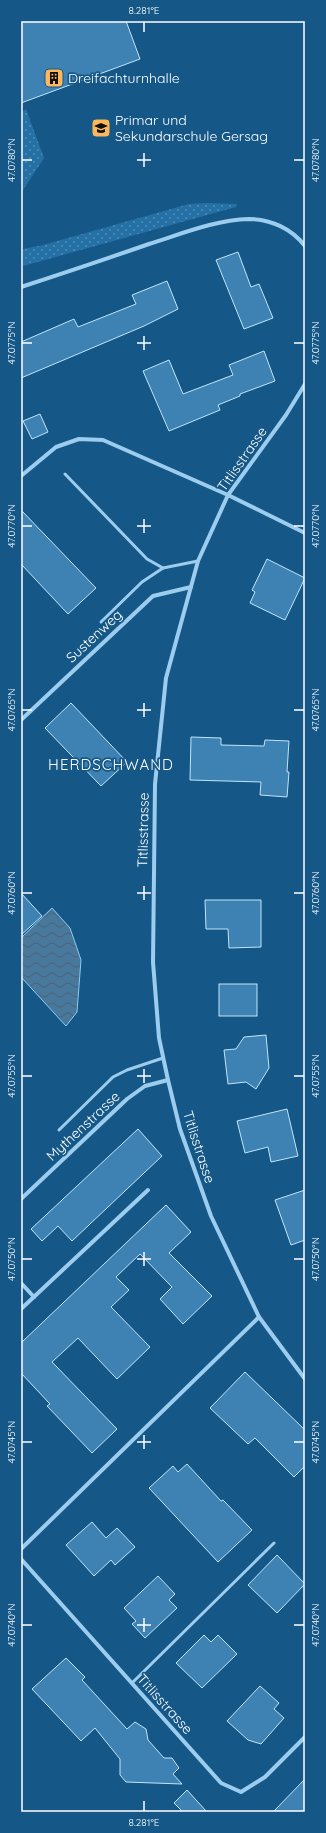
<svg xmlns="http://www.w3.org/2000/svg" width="326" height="1833" viewBox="0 0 326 1833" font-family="Quicksand,sans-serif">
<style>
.grass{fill:url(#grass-dots)}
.water{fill:url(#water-waves);stroke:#8ecaf2}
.building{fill:#3d82b2;stroke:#c2e4fb}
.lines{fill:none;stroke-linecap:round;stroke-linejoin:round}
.lane{stroke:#9ccdef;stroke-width:3}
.street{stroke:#9ccdef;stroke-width:4}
.ticks{fill:none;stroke:#fff;stroke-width:1.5}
.labels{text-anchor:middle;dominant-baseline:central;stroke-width:3.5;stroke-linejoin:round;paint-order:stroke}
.poi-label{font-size:14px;fill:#fff;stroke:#155888;text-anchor:start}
.street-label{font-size:14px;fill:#fff;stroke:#155888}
.neighbourhood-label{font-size:15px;letter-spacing:1px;fill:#fff;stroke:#155888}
.neatline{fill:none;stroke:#fff;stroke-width:1.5}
.ticks-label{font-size:10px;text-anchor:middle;fill:#fff}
</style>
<defs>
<pattern id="grass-dots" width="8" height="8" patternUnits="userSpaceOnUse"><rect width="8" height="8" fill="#2571a6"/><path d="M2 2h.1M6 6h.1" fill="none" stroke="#518db8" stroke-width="1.8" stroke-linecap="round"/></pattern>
<pattern id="water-waves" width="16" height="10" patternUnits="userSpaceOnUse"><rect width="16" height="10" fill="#48799d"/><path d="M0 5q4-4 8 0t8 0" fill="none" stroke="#4a6274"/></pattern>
</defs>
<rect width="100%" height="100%" fill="#155888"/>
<g class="grass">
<polygon points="26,109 44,158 21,193 21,113"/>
<polygon points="207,203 237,204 236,207 23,266 23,249 43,245 189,204"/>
</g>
<polygon class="water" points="52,908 70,928 81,960 77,1012 66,1026 21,977 21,938"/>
<g class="building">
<polygon points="21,21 126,21 140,59 21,103"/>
<polygon points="238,252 251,287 259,284 273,318 244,329 216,260"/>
<polygon points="167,281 178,309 144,326 21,378 21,342 74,319 78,327 136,304 132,295"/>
<polygon points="264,351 275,381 240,394 240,396 218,405 220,410 169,431 143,371 169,360 183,394 233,375 229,365"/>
<polygon points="40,414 48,432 32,439 23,421"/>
<polygon points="21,510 96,588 68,614 21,564"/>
<polygon points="267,559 305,578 285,620 250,603 255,592 252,590"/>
<polygon points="71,703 127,762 101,786 45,728"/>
<polygon points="191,737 221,738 221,745 264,746 265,740 289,741 287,772 289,772 287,797 260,795 261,782 190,780"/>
<polygon points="21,893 42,916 21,935"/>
<polygon points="205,900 261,900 261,947 229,948 228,929 206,929"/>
<rect x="219" y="984" width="38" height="32"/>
<polygon points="266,1035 269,1068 256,1089 246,1082 228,1084 224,1050 236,1049 244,1037"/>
<polygon points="287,1109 298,1156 271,1162 268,1147 245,1153 237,1121"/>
<polygon points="138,1129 162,1156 72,1241 58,1226 42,1241 31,1229"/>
<polygon points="305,1190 305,1240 291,1245 275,1200"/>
<polygon points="166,1205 191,1232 169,1253 212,1296 183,1324 160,1299 172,1287 140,1254 116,1277 129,1290 111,1307 150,1347 117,1379 78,1338 52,1362 117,1429 92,1453 47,1406 50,1404 21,1373 21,1343"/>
<polygon points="245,1372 305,1430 305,1466 294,1477 255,1438 248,1444 210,1408"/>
<polygon points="187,1464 221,1501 223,1500 252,1530 218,1562 149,1488 173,1466 178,1472"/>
<polygon points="92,1522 106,1538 117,1528 135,1547 115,1565 111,1560 94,1576 66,1545"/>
<polygon points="277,1555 305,1584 277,1613 248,1585"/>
<polygon points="158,1576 175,1594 169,1600 177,1608 145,1638 132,1624 136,1621 124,1608"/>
<polygon points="204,1635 211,1642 218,1635 237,1654 202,1688 176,1663"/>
<polygon points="66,1658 85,1677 82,1680 127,1729 135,1722 146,1729 148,1740 164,1758 172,1758 179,1768 173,1774 182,1784 126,1782 120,1775 120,1759 95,1728 81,1741 32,1689"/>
<polygon points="260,1686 279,1703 274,1709 284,1718 261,1744 248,1740 227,1721"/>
<polygon points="305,1779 305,1812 273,1812"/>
<polygon points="187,1790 207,1812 183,1812 174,1803"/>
</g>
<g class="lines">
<g class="lane">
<polyline points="65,474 147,559 163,568"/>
<polyline points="101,622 142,582 163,568 198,561"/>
<polyline points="59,1130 113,1077 127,1070 163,1058"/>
<polyline points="132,1683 274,1543"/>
</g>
<g class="street">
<path d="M21,287C64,273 106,259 149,244C181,234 215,220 249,219C271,219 292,229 305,246"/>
<polyline points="305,384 286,415 228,495 198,561 166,678 155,784 153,962 159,1038 168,1080 180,1129 211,1216 259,1317 305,1379"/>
<polyline points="21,476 56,447 79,439 103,440 228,495 305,533"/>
<polyline points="21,720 153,596 191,587"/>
<polyline points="21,1199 127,1099 145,1086 168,1080"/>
<polyline points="21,1283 34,1297"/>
<polyline points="21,1309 148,1190"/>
<polyline points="21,1549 259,1317"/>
<polyline points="21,1559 221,1783 241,1792 265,1777 305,1737"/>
</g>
</g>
<path class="ticks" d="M144,22V32M144,153V167M22,160H32M137,160H151M294,160H304M144,336V350M22,343H32M137,343H151M294,343H304M144,519V533M22,526H32M137,526H151M294,526H304M144,703V717M22,710H32M137,710H151M294,710H304M144,886V900M22,893H32M137,893H151M294,893H304M144,1069V1083M22,1076H32M137,1076H151M294,1076H304M144,1252V1266M22,1259H32M137,1259H151M294,1259H304M144,1435V1449M22,1442H32M137,1442H151M294,1442H304M144,1618V1632M22,1625H32M137,1625H151M294,1625H304M144,1801V1811"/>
<defs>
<symbol id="building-square" viewBox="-11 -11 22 22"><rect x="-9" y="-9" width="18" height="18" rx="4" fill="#ffb859" stroke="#155888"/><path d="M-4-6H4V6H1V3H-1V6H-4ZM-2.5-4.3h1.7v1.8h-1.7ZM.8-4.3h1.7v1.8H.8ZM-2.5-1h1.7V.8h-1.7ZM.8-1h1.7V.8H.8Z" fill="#111"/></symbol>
<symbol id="school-square" viewBox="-11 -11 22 22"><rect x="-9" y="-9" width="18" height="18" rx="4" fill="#ffb859" stroke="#155888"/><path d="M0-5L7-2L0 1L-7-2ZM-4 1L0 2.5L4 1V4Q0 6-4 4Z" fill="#111"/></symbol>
</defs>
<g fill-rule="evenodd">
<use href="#building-square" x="43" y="67" width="22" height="22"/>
<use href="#school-square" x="90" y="117" width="22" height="22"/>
</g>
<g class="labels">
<g class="poi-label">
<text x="68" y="78">Dreifachturnhalle</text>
<text x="115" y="120">Primar und<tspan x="115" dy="16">Sekundarschule Gersag</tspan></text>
</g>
<g class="street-label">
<text transform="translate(242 459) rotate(-55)">Titlisstrasse</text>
<text transform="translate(94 636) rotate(-43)">Sustenweg</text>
<text transform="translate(143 830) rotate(-89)">Titlisstrasse</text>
<text transform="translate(83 1126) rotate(-43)">Mythenstrasse</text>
<text transform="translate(199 1147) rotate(72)">Titlisstrasse</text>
<text transform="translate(165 1704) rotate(48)">Titlisstrasse</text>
</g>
<g class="neighbourhood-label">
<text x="111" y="764">HERDSCHWAND</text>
</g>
</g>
<rect width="326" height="1833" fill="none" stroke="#155888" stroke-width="44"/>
<rect x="22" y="22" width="282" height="1789" class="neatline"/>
<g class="ticks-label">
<text x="144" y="14">8.281°E</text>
<text transform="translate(11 160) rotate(-90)" y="4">47.0780°N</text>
<text transform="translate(315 160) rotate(-90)" y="4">47.0780°N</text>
<text transform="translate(11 343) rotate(-90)" y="4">47.0775°N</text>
<text transform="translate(315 343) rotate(-90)" y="4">47.0775°N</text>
<text transform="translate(11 526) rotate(-90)" y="4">47.0770°N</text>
<text transform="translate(315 526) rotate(-90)" y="4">47.0770°N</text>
<text transform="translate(11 710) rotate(-90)" y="4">47.0765°N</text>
<text transform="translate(315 710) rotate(-90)" y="4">47.0765°N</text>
<text transform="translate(11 893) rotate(-90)" y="4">47.0760°N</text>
<text transform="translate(315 893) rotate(-90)" y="4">47.0760°N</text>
<text transform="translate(11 1076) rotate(-90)" y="4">47.0755°N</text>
<text transform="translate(315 1076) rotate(-90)" y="4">47.0755°N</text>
<text transform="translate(11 1259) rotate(-90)" y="4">47.0750°N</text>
<text transform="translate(315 1259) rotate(-90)" y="4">47.0750°N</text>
<text transform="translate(11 1442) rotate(-90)" y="4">47.0745°N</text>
<text transform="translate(315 1442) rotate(-90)" y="4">47.0745°N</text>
<text transform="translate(11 1625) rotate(-90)" y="4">47.0740°N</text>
<text transform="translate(315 1625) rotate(-90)" y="4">47.0740°N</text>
<text x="144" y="1826">8.281°E</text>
</g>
</svg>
